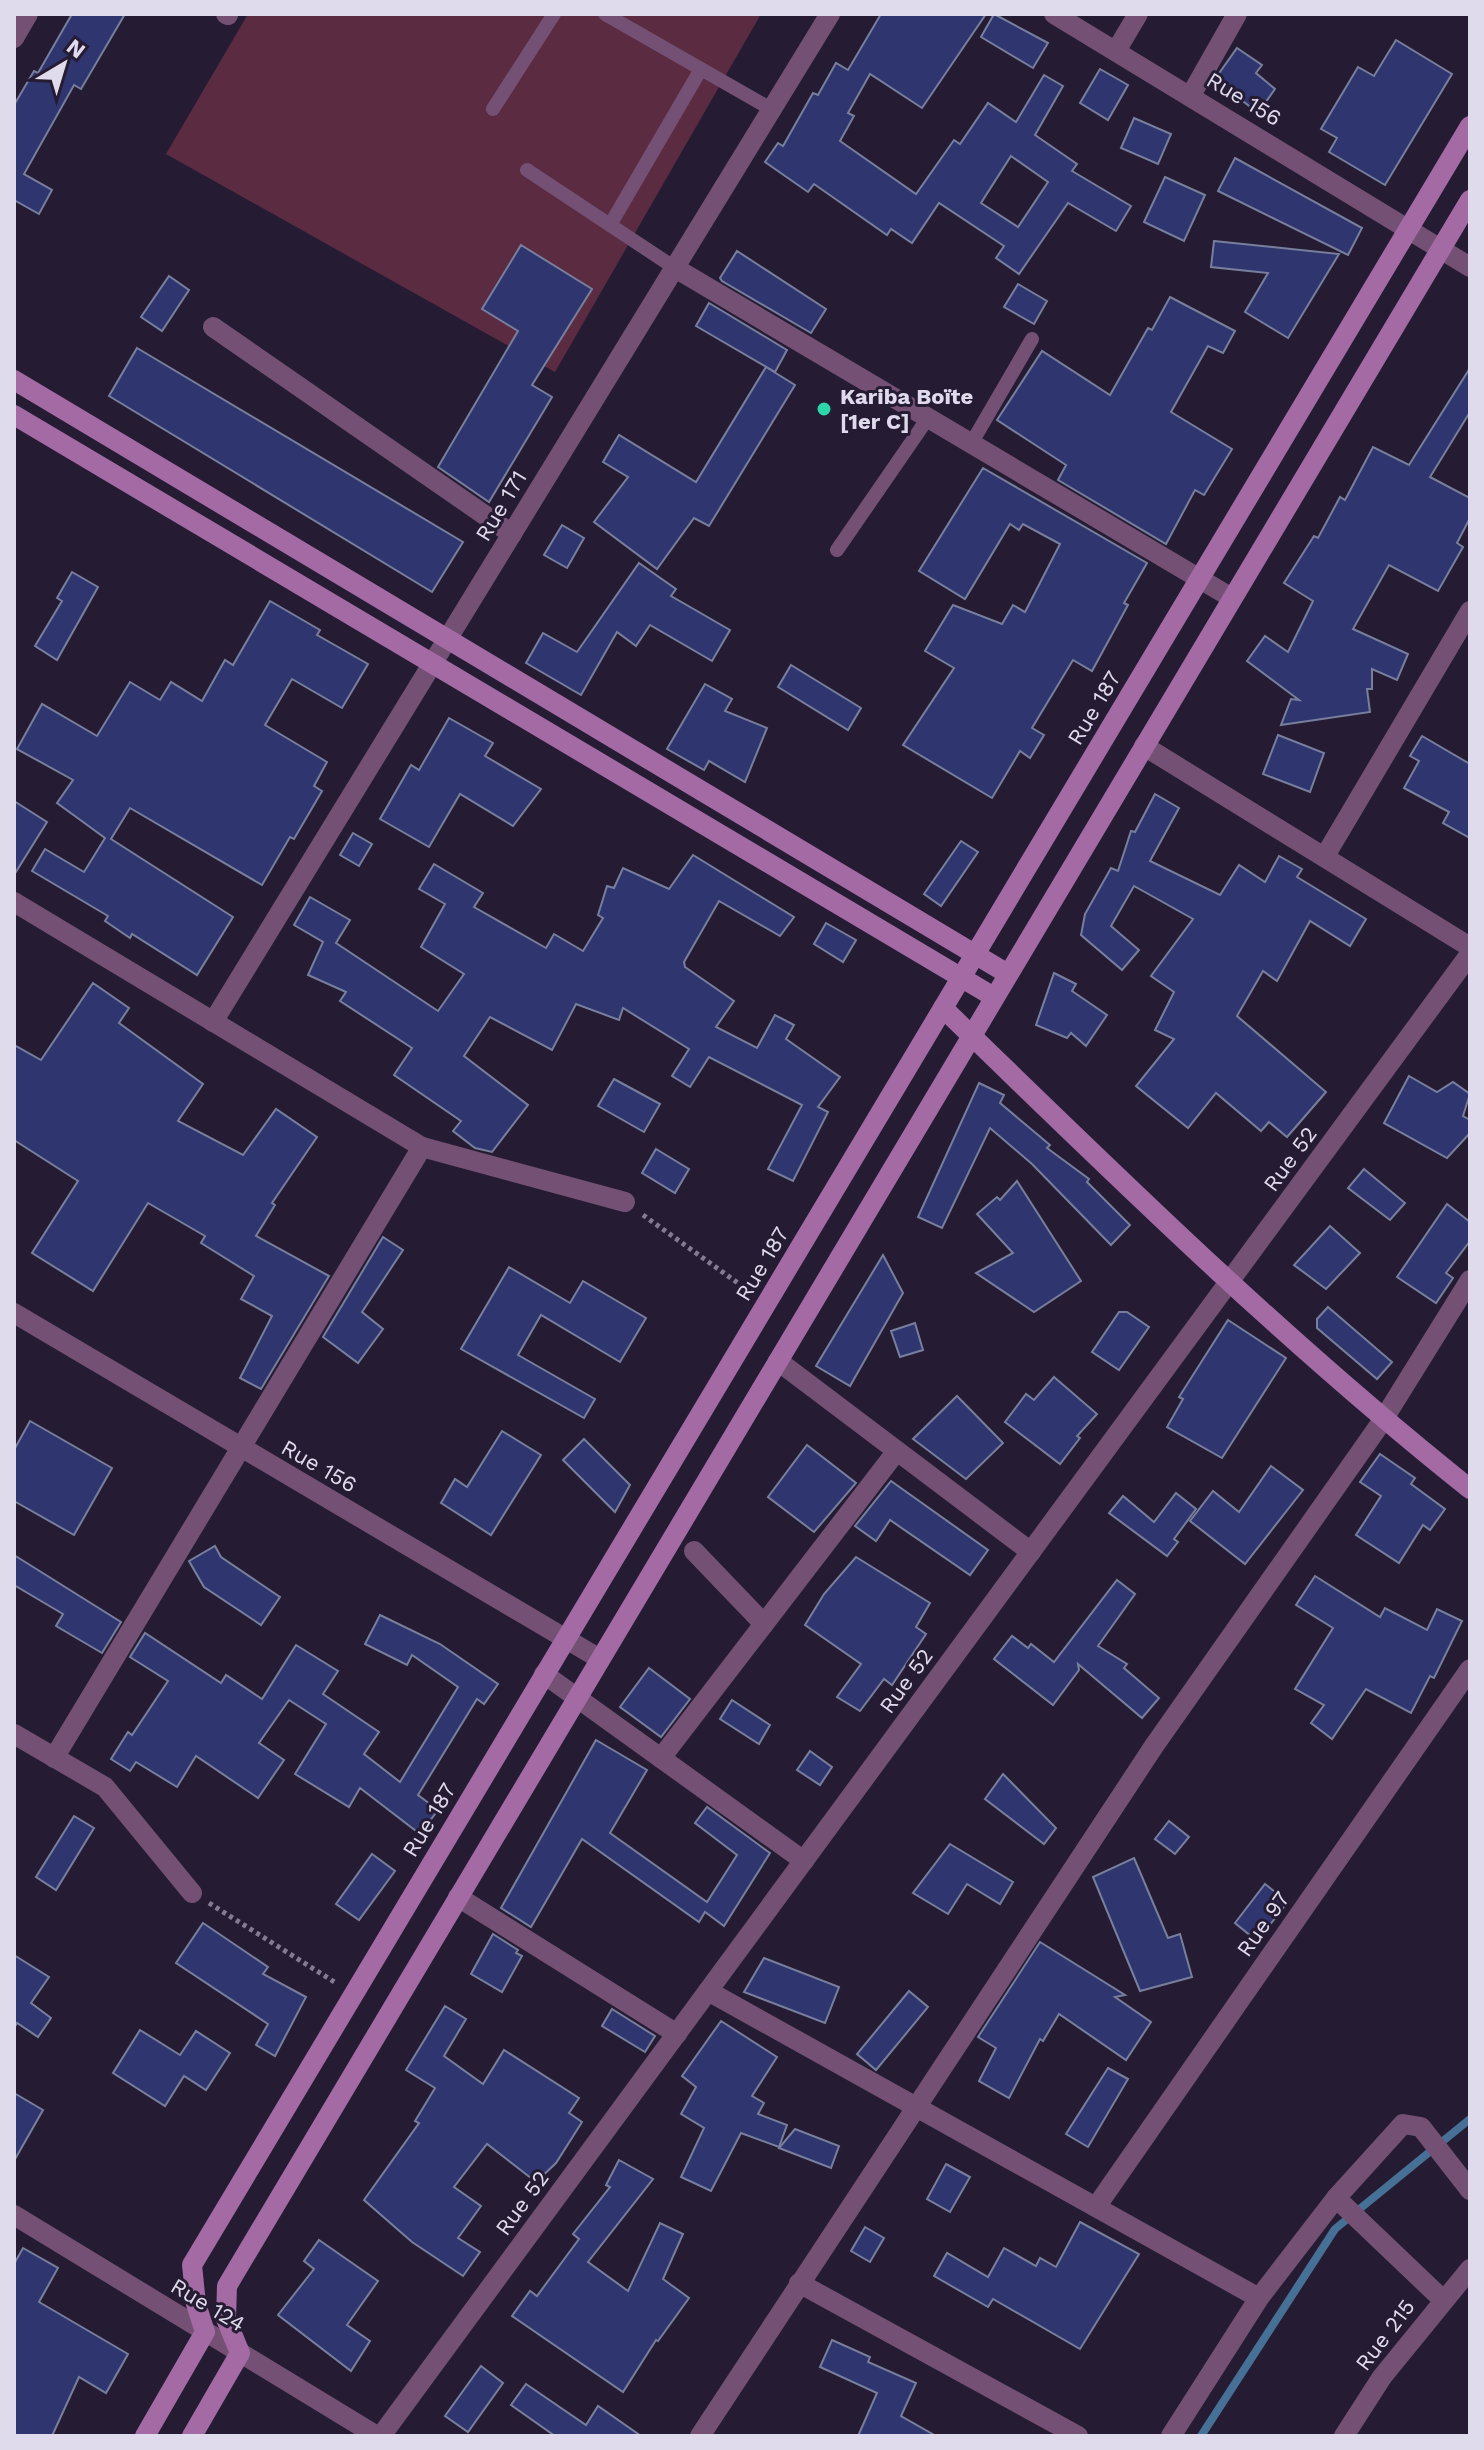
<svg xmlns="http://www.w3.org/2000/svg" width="1484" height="2450" viewBox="0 0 1484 2450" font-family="'Work Sans',sans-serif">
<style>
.green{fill:#5a2b41}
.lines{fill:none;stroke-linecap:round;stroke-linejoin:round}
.stream{stroke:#477096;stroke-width:8}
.building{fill:#2f366f;stroke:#787f9d;stroke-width:2;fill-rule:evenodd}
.path{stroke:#837c91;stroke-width:5;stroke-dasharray:4 4;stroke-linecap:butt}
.lane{stroke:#745174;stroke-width:14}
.street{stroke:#745174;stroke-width:20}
.secondary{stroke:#a36aa4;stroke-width:20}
.poi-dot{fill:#2dd5ab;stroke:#251c34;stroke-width:3}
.labels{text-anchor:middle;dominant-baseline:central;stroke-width:6;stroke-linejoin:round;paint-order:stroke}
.street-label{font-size:22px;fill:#e0dbec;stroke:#251c34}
.poi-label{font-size:22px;font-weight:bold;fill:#e0dbec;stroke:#251c34;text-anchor:start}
</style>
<rect width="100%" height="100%" fill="#251c34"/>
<polygon class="green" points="248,14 761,14 555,372 166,154"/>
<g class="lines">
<polyline class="stream" points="1201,2436 1335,2229 1470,2119"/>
</g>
<g class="building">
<polygon points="72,14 125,14 81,89 74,85 24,174 52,190 39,214 14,200 14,105 34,71 38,73"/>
<path d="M881,14H986L922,108L870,74L848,113L854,116L840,141L916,194L954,140L960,144L988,103L1016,122L1044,75L1063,86L1035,135L1077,164L1072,171L1131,206L1116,231L1068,203L1019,274L996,258L1004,246L939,203L912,243L891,229L887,235L814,184L808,192L765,162L778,143L783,146L813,93L818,95L836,63L848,70ZM1011,156L1048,182L1018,227L981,203Z"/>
<polygon points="994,14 1048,43 1033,68 981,37"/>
<polygon points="1396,40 1452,74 1385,185 1329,152 1337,138 1321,129 1358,67 1374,76"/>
<polygon points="1237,48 1262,65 1256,73 1275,89 1258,113 1215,79"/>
<polygon points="1100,69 1128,85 1108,120 1080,103"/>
<polygon points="1134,118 1171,134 1158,164 1121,148"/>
<polygon points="1235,158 1362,228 1348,255 1218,191"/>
<polygon points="1165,177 1205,195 1184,241 1144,222"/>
<polygon points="1214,241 1339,254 1288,338 1245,312 1268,273 1211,267"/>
<polygon points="521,245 592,289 532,385 552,397 489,502 438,467 518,331 482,309"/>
<polygon points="737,251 826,309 811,333 722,281 720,278"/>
<polygon points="169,276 189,290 162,331 141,317"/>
<polygon points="1018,284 1047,301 1034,324 1004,307"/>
<polygon points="1170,297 1235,331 1223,353 1208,346 1171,412 1232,449 1204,495 1195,490 1166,544 1058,480 1066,465 997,420 1042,351 1110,395 1148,328 1152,330"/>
<polygon points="709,303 787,350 775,372 696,326"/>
<polygon points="137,348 463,542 432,592 109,396"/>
<polygon points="766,367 795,385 709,526 694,518 657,569 594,522 628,477 603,462 619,435 696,482"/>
<polygon points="1470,368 1470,412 1430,477 1470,498 1470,518 1457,543 1463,547 1438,591 1389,565 1353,629 1408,654 1397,680 1372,669 1372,689 1367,689 1370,712 1281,725 1291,699 1299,700 1247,661 1265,636 1288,652 1313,601 1284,583 1314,536 1318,538 1340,497 1345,500 1373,447 1409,465"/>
<polygon points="983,468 1147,563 1124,603 1128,605 1092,671 1073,660 1032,728 1044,735 1030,758 1020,751 992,798 903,745 954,668 925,651 953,605 1002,624 1013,605 1025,612 1060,544 1023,524 1019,530 1010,524 965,599 919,571"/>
<polygon points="562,525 584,538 567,568 544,555"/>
<polygon points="639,563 676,589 671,596 730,630 712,661 650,625 636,646 617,632 581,695 526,663 543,633 577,652"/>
<polygon points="72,572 98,587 57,660 35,646 62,601 57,598"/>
<polygon points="270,601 320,630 317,635 368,664 342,708 292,679 265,725 327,762 314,786 322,791 294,839 290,837 262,885 130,808 111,839 233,917 197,975 132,934 130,938 105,921 108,916 32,871 45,849 84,872 105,838 57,803 73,780 17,749 42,704 97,736 130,682 160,700 171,682 202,701 225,660 233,665"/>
<polygon points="791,665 861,708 848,730 778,687"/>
<polygon points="705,684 732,699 725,711 767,728 745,782 709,761 704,770 667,749"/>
<polygon points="449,718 493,743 485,756 541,789 513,826 460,794 429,847 380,819 411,765 419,770"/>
<polygon points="1278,735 1324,753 1310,792 1263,774"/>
<polygon points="1422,736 1470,764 1470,838 1443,823 1449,812 1404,788 1419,761 1410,756"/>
<polygon points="1155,794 1179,808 1150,861 1220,895 1239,865 1265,882 1279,856 1302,869 1297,877 1366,919 1350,946 1310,921 1277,981 1263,971 1237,1016 1326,1092 1287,1137 1269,1122 1261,1131 1216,1093 1188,1128 1136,1086 1174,1039 1155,1030 1174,992 1151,976 1193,919 1134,886 1111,926 1139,950 1122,970 1081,935 1085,914 1111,868 1118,871 1131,831 1135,832"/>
<polygon points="14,801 47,822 14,875"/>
<polygon points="353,833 372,844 359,866 340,855"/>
<polygon points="961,841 978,852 941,906 924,894"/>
<polygon points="693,855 794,917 780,936 719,901 684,962 685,967 734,1001 716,1027 757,1048 775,1015 794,1025 786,1039 840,1077 818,1107 828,1112 793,1181 768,1169 802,1105 709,1057 690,1087 672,1076 689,1049 623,1008 619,1020 576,1004 552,1050 490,1017 464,1056 528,1105 492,1152 475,1148 453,1131 461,1121 394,1075 412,1048 340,1001 346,992 308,975 323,942 294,925 310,897 350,920 336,943 438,1011 464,974 421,947 445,904 419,889 434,864 483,893 474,907 546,948 554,934 583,951 603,918 598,915 607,886 614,888 623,868 669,889"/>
<polygon points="826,923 856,940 843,962 814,944"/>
<polygon points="1054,973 1076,984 1072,991 1107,1015 1086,1046 1071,1033 1067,1038 1036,1025"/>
<polygon points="93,983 129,1008 119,1023 203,1084 178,1121 243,1155 276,1109 317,1137 272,1203 275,1205 256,1236 329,1276 261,1389 240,1378 272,1316 241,1299 254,1276 201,1243 205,1236 148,1203 93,1291 32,1253 78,1181 14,1140 14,1045 41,1060"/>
<polygon points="1409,1076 1437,1092 1453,1082 1470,1094 1463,1116 1470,1120 1470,1133 1447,1158 1384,1123"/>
<polygon points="614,1079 660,1104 644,1132 598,1106"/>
<polygon points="979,1083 1004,1095 1000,1103 1050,1145 1047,1148 1089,1179 1087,1182 1130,1225 1111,1245 1032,1164 990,1128 942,1228 918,1217"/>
<polygon points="656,1149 689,1169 675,1193 642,1173"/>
<polygon points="1364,1169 1405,1203 1390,1220 1348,1188"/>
<polygon points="1017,1181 1081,1281 1034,1312 976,1273 1013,1253 977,1214 997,1197 1000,1200"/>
<polygon points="1447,1204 1470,1222 1470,1241 1446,1273 1453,1278 1436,1303 1397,1277"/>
<polygon points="1330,1226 1360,1253 1326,1289 1294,1265"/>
<polygon points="383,1237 403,1250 362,1312 383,1329 358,1363 323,1337"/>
<polygon points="883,1255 903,1293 850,1386 816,1366"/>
<polygon points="509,1267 570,1303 583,1281 646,1318 620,1362 541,1315 518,1355 595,1399 584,1418 461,1349"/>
<polygon points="1328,1307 1392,1362 1377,1379 1317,1328 1317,1319"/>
<polygon points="1119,1312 1127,1312 1149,1327 1119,1370 1092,1352"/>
<polygon points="1228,1320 1286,1358 1222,1458 1167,1427 1183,1399 1179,1397"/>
<polygon points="915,1323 923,1350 900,1357 891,1331"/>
<polygon points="1054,1377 1097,1414 1077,1436 1080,1438 1060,1464 1005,1422 1026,1394 1034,1400"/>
<polygon points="957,1396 1003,1443 966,1479 913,1439"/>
<polygon points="30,1421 112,1468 74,1535 14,1501 14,1450"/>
<polygon points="502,1431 541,1455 491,1535 441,1503 455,1479 467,1487"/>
<polygon points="584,1439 630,1485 615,1512 563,1460"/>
<polygon points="807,1445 856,1483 814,1532 768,1497"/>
<polygon points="1380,1454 1415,1478 1411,1484 1445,1509 1430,1530 1423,1525 1399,1563 1356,1535 1381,1496 1360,1482"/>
<polygon points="1271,1466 1303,1490 1245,1564 1190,1521 1213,1491 1239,1512"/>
<polygon points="891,1481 988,1550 970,1575 890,1520 876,1541 855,1526"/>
<polygon points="1176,1493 1196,1509 1174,1539 1178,1542 1167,1556 1109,1513 1123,1496 1154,1522"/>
<polygon points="215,1546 221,1557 280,1597 261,1625 204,1587 189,1561"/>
<polygon points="14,1555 121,1622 102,1653 56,1626 63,1614 14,1585"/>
<polygon points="856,1557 930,1603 916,1627 926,1634 892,1685 884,1679 860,1711 837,1697 861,1664 805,1625 824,1594"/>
<polygon points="1315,1576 1380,1617 1385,1608 1427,1630 1437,1609 1462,1621 1434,1678 1430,1676 1411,1713 1366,1689 1332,1739 1311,1723 1324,1705 1295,1689 1333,1628 1296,1605"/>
<polygon points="1117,1580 1135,1594 1098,1646 1127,1664 1124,1668 1159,1698 1142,1718 1078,1664 1079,1670 1053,1705 994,1659 1012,1636 1028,1648 1031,1644 1054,1662"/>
<polygon points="380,1615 440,1644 498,1684 484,1704 477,1699 418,1795 438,1810 420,1834 360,1788 349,1807 295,1774 326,1724 289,1700 259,1743 284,1760 258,1798 196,1756 177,1787 136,1762 130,1771 111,1759 128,1732 132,1735 168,1681 130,1657 145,1633 221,1683 226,1675 262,1699 296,1645 338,1671 323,1694 379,1732 364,1754 400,1782 458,1687 412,1655 407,1665 365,1644"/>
<polygon points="649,1668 690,1699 661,1737 620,1707"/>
<polygon points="732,1700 770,1725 759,1744 720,1719"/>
<polygon points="596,1740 647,1770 610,1833 707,1902 737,1855 695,1823 707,1807 770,1853 724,1926 705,1912 699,1922 582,1839 531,1927 501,1908"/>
<polygon points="810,1751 832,1767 820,1785 797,1770"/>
<polygon points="1003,1774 1056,1828 1044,1844 985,1799"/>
<polygon points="74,1816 94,1828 56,1890 36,1877"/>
<polygon points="1169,1821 1189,1837 1175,1854 1155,1839"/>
<polygon points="950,1844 1013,1882 1000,1904 967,1884 948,1914 913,1893"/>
<polygon points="372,1854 395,1871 359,1920 336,1904"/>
<polygon points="1134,1858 1168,1938 1180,1934 1192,1977 1140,1991 1093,1877"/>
<polygon points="1265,1884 1288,1902 1257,1941 1235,1923"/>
<polygon points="203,1923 268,1967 263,1974 306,1997 275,2056 256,2045 268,2024 176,1963"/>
<polygon points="493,1934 518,1950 516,1953 522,1956 502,1992 471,1974"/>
<polygon points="1040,1942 1125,1995 1115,1997 1151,2022 1126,2060 1059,2014 1043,2041 1040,2039 1009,2098 979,2081 996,2048 978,2037"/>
<polygon points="14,1955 49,1977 31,2003 51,2018 38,2037 17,2023 14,2028"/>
<polygon points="764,1958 839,1987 825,2023 744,1992"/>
<polygon points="909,1991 928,2007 876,2070 857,2054"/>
<polygon points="445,2006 466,2019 444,2056 483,2084 504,2050 579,2098 569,2113 582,2122 556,2163 536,2182 487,2144 454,2187 481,2206 458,2238 480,2252 463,2276 412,2242 364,2200 419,2123 415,2121 435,2088 406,2070"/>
<polygon points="612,2009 655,2036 645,2052 602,2026"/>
<polygon points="721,2021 777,2057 752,2096 764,2103 758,2114 787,2125 779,2147 741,2133 711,2191 681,2177 704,2128 681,2114 696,2087 682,2076"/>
<polygon points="140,2030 180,2055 196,2031 230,2053 206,2090 184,2076 165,2106 113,2073"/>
<polygon points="1108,2068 1128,2079 1088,2147 1066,2134"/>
<polygon points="14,2093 43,2110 14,2161"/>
<polygon points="795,2129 839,2146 831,2168 779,2148"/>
<polygon points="619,2160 653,2179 588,2262 628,2291 660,2223 683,2234 663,2279 689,2298 658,2341 656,2340 623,2392 512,2316 530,2291 537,2296 579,2239 573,2234 610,2187 606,2185"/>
<polygon points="946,2164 970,2177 950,2212 927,2199"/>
<polygon points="1080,2222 1139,2254 1080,2349 993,2299 988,2307 934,2276 947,2253 988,2277 1004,2248 1036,2266 1040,2258 1056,2267"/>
<polygon points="865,2227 884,2238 870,2262 851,2251"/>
<polygon points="319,2240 378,2281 347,2325 370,2341 351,2371 278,2315 314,2269 304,2261"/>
<polygon points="23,2248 58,2268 39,2302 128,2354 106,2393 79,2377 52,2436 14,2436 14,2264"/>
<polygon points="832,2340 870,2357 868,2362 916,2383 901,2416 936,2436 858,2436 877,2393 820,2367"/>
<polygon points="481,2366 503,2383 468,2432 445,2416"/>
<polygon points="526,2384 586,2425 598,2406 641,2436 555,2436 511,2405"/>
</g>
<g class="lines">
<g class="path">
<polyline points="643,1215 749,1291"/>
<polyline points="209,1903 336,1983"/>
</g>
<g class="lane">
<polyline points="605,14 771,109"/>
<polyline points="493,109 554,14"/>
<polyline points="527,170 675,268"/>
<polyline points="610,225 701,69"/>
<polyline points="971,444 1032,339"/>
<polyline points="837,550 928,418"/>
</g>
<g class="street">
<polyline points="226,14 228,15"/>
<polyline points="1054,14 1470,267"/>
<polyline points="14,38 28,14"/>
<polyline points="1116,51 1138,14"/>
<polyline points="1191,95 1237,14"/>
<polyline points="675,268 1232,598"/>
<polyline points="213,327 512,534"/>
<polyline points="1144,746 1470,947"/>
<polyline points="1325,856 1470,611"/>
<polyline points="14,902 422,1147 625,1202"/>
<polyline points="213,1022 830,14"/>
<polyline points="14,1313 600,1659"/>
<polyline points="778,1361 1031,1552"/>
<polyline points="694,1551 764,1624"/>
<polyline points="544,1674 804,1861"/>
<polyline points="14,1734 105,1787 192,1893"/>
<polyline points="54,1758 422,1147"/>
<polyline points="661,1758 896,1452"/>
<polyline points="458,1897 677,2034"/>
<polyline points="708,1991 1259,2298"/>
<polyline points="1336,2198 1442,2299"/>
<polyline points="1096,2207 1470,1669"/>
<polyline points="14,2215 377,2436"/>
<polyline points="799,2283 1078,2436"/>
<polyline points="381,2436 1470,954"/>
<polyline points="700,2436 1154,1746 1383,1420 1470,1280"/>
<polyline points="1171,2436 1259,2298 1336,2198 1403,2124 1421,2127 1470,2190"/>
<polyline points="1344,2436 1382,2377 1470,2269"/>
</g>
<g class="secondary">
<polyline points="14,380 1008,974"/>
<polyline points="14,415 994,997"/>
<path d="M943,1008C1114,1174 1284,1341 1470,1489"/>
<polyline points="145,2436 205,2332 196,2304 192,2265 1470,126"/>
<polyline points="192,2436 240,2353 226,2319 227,2286 1470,200"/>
</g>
</g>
<circle class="poi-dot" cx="824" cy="409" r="8"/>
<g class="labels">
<g class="street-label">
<text transform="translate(1244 99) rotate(31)">Rue 156</text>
<text transform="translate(501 506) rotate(-59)">Rue 171</text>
<text transform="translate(1094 708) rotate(-59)">Rue 187</text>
<text transform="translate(1290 1159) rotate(-54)">Rue 52</text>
<text transform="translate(762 1264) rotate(-59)">Rue 187</text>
<text transform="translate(319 1466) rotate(30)">Rue 156</text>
<text transform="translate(906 1681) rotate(-54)">Rue 52</text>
<text transform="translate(429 1820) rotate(-59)">Rue 187</text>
<text transform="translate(1263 1924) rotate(-55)">Rue 97</text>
<text transform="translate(522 2203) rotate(-54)">Rue 52</text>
<text transform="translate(208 2305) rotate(31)">Rue 124</text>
<text transform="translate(1385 2335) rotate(-53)">Rue 215</text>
</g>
<g class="poi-label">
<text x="840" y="396">Kariba Boïte<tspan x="840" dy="25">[1er C]</tspan></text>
</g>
</g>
<rect width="1484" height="2450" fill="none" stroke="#e0dbec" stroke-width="32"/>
<g transform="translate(64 64) rotate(38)" stroke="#251c34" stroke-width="6" paint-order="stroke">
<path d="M0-6L14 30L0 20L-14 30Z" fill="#e0dbec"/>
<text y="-12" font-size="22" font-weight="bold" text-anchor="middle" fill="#e0dbec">N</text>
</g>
</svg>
